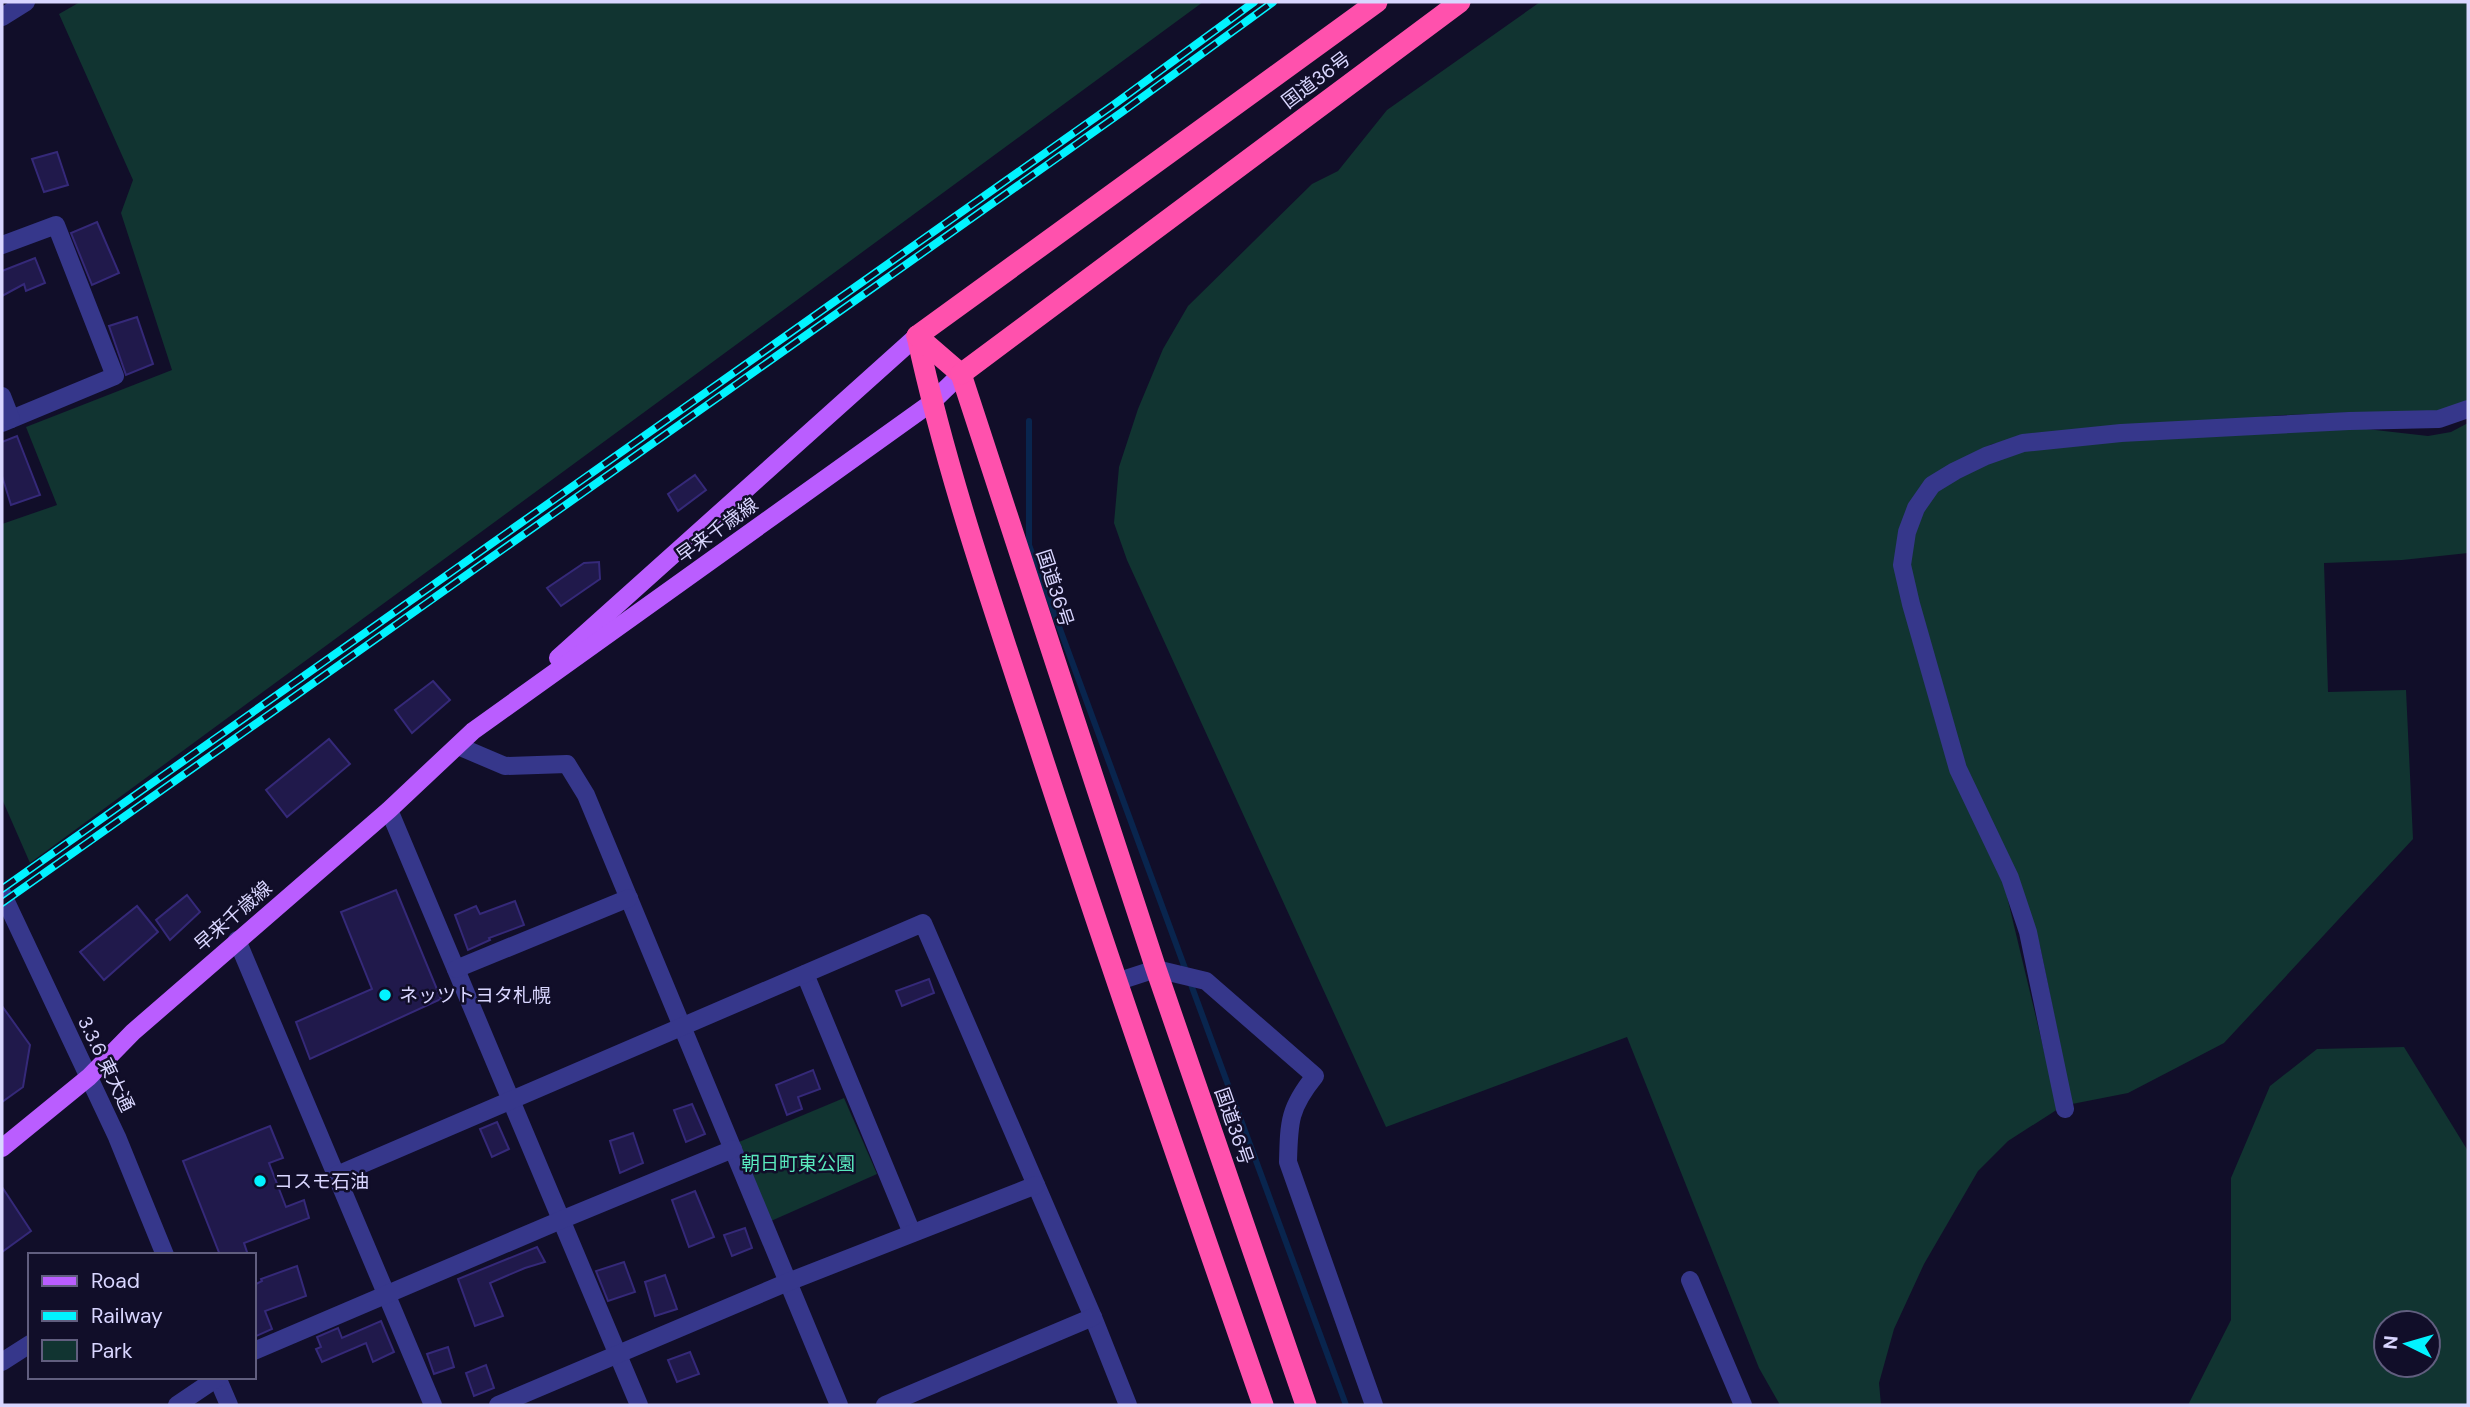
<svg xmlns="http://www.w3.org/2000/svg" width="2470" height="1407" viewBox="0 0 2470 1407" font-family="'DM Sans','Noto Sans JP',sans-serif">
<style>
.green{fill:#113431;fill-rule:evenodd}
.lines{fill:none;stroke-linecap:round;stroke-linejoin:round}
.stream{stroke:#09254e;stroke-width:6}
.building{fill:#20194b;stroke:#352979;stroke-width:2}
.minor{stroke:#36378b;stroke-width:18}
.major{stroke:#ba5dff;stroke-width:18}
.highway{stroke:#ff51ad;stroke-width:21}
.rail-casing{stroke:#02f3ff;stroke-width:8}
.rail{stroke:#110e29;stroke-width:5;stroke-dasharray:16;stroke-linecap:butt}
.poi-dot{fill:#02f3ff;stroke:#110e29;stroke-width:2.5}
.labels{text-anchor:middle;dominant-baseline:central;stroke-width:5;stroke-linejoin:round;paint-order:stroke}
.street-label{font-size:19px;fill:#d9d6ff;stroke:#110e29}
.poi-label{font-size:19px;fill:#d9d6ff;stroke:#110e29;text-anchor:start}
.park-label{font-size:19px;fill:#59e8bd;stroke:#110e29}
</style>
<rect width="100%" height="100%" fill="#110e29"/>
<g class="green">
<polygon points="80,2 1203,2 30,863 2,799 2,524 57,505 26,427 172,370 121,213 133,180 59,14"/>
<polygon points="1540,2 2468,2 2468,402 2454,408 2420,414 2366,412 2283,415 2041,437 1992,444 1955,464 1925,484 1897,577 2004,884 2058,1109 2008,1141 1978,1171 1924,1264 1894,1329 1879,1383 1881,1405 1780,1405 1759,1368 1627,1037 1386,1127 1127,560 1114,523 1119,467 1138,409 1163,349 1188,306 1312,184 1338,171 1387,110"/>
<polygon points="2468,423 2468,553 2402,560 2324,563 2328,692 2406,690 2413,839 2224,1043 2128,1093 2072,1104 2040,946 2007,853 1964,768 1908,574 1913,525 1930,492 2020,448 2340,426 2428,436 2451,432"/>
<path d="M2404,1047L2468,1151V1405H2188L2231,1320V1178L2270,1086L2317,1049ZM2428,1323V1365H2386V1323Z"/>
<polygon points="844,1098 877,1174 771,1221 739,1142"/>
</g>
<g class="lines">
<polyline class="stream" points="1029,421 1029,545 1346,1405"/>
</g>
<g class="building">
<polygon points="57,152 68,185 44,192 32,159"/>
<polygon points="97,222 119,273 92,285 71,233"/>
<polygon points="35,258 45,283 26,291 24,284 2,296 2,271"/>
<polygon points="137,317 153,364 126,375 109,326"/>
<polygon points="17,436 40,495 11,505 2,476 2,442"/>
<polygon points="695,475 706,490 678,511 668,494"/>
<polygon points="599,562 600,579 561,606 547,588 584,563"/>
<polygon points="433,681 450,700 412,733 395,710"/>
<polygon points="329,739 350,764 287,817 266,790"/>
<polygon points="396,890 441,999 310,1059 296,1022 372,989 341,912"/>
<polygon points="187,895 200,912 170,940 156,920"/>
<polygon points="515,901 524,925 489,938 490,940 468,950 455,915 476,906 480,914"/>
<polygon points="137,906 158,932 104,980 80,952"/>
<polygon points="929,979 934,993 902,1006 896,991"/>
<polygon points="2,1006 30,1045 23,1087 2,1102"/>
<polygon points="813,1070 820,1089 798,1097 802,1109 787,1115 776,1085"/>
<polygon points="692,1104 705,1134 686,1142 674,1110"/>
<polygon points="497,1122 509,1149 492,1157 480,1129"/>
<polygon points="270,1126 283,1158 269,1163 286,1207 304,1200 309,1218 244,1243 248,1255 220,1255 183,1161"/>
<polygon points="633,1133 643,1163 620,1173 610,1141"/>
<polygon points="2,1187 31,1231 2,1252"/>
<polygon points="695,1191 714,1237 689,1247 672,1200"/>
<polygon points="745,1228 752,1248 732,1256 724,1235"/>
<polygon points="537,1247 545,1262 525,1268 490,1283 503,1316 475,1326 458,1279"/>
<polygon points="624,1262 635,1292 608,1301 596,1271"/>
<polygon points="297,1266 306,1296 265,1311 272,1329 254,1337 254,1285 262,1281 261,1279"/>
<polygon points="665,1275 677,1309 655,1316 645,1282"/>
<polygon points="381,1321 394,1352 373,1362 366,1343 322,1362 316,1349 321,1347 317,1337 338,1328 342,1338"/>
<polygon points="448,1347 454,1367 434,1374 427,1354"/>
<polygon points="690,1352 699,1374 677,1382 668,1360"/>
<polygon points="486,1365 494,1388 474,1396 466,1373"/>
</g>
<g class="lines">
<g class="minor">
<polyline points="2,17 26,2"/>
<polyline points="2,245 56,225 115,376 2,423"/>
<polyline points="2,396 11,419"/>
<polyline points="458,746 505,766 567,764 586,795 839,1405"/>
<polyline points="389,810 639,1405"/>
<polyline points="2,893 117,1137 165,1255"/>
<polyline points="237,940 433,1405"/>
<polyline points="456,969 629,898"/>
<polyline points="805,974 912,1233"/>
<path d="M1116,982L1156,969L1206,981L1315,1076C1289,1108 1289,1122 1288,1162L1374,1405"/>
<polyline points="2065,1109 2028,932 2010,878 1958,769 1911,604 1902,565 1907,532 1916,508 1932,485 1955,471 1986,456 2023,443 2121,433 2349,421 2439,419 2468,409"/>
<polyline points="337,1175 923,923 1093,1317 1128,1405"/>
<polyline points="1690,1280 1743,1405"/>
<polyline points="254,1351 561,1220 733,1149"/>
<polyline points="2,1362 30,1344"/>
<polyline points="217,1377 229,1405"/>
<polyline points="177,1405 217,1378"/>
<polyline points="498,1405 788,1282 1036,1185"/>
<polyline points="885,1405 1093,1317"/>
</g>
<g class="major">
<polyline points="558,658 917,336"/>
<polyline points="2,1148 89,1077 133,1032 389,810 473,731 931,403 961,374"/>
</g>
<g class="highway">
<path d="M917,336C947,475 995,612 1039,747C1111,968 1187,1186 1263,1405"/>
<polyline points="917,336 1377,2"/>
<polyline points="917,336 961,374"/>
<polyline points="961,374 1156,969 1306,1405"/>
<polyline points="961,374 1460,2"/>
</g>
<defs>
<g id="rail">
<polyline points="2,889 1116,103 1254,2"/>
<polyline points="2,903 1122,112 1273,2"/>
</g>
</defs>
<use href="#rail" class="rail-casing"/>
<use href="#rail" class="rail"/>
</g>
<g class="poi-dot">
<circle cx="385" cy="995" r="7"/>
<circle cx="260" cy="1181" r="7"/>
</g>
<g class="labels">
<g class="street-label">
<text transform="translate(1316 80) rotate(-37)">国道36号</text>
<text transform="translate(717 530) rotate(-36)">早来千歳線</text>
<text transform="translate(1055 588) rotate(72)">国道36号</text>
<text transform="translate(233 916) rotate(-41)">早来千歳線</text>
<text transform="translate(106 1064) rotate(64)">3.3.6 東大通</text>
<text transform="translate(1234 1126) rotate(71)">国道36号</text>
</g>
<g class="poi-label">
<text x="399" y="995">ネッツトヨタ札幌</text>
<text x="274" y="1181">コスモ石油</text>
</g>
<g class="park-label">
<text x="798" y="1163">朝日町東公園</text>
</g>
</g>
<rect width="2470" height="1407" fill="none" stroke="#d9d6ff" stroke-width="7"/>
<rect x="28" y="1253" width="228" height="126" fill="#110e29" stroke="#615e7f" stroke-width="2"/>
<rect x="42" y="1276" width="35" height="10" fill="#ba5dff" stroke="#615e7f" stroke-width="2"/>
<text x="91" y="1288" font-size="21" fill="#d9d6ff">Road</text>
<rect x="42" y="1311" width="35" height="10" fill="#02f3ff" stroke="#615e7f" stroke-width="2"/>
<text x="91" y="1323" font-size="21" fill="#d9d6ff">Railway</text>
<rect x="42" y="1340" width="35" height="21" fill="#113431" stroke="#615e7f" stroke-width="2"/>
<text x="91" y="1358" font-size="21" fill="#d9d6ff">Park</text>
<g transform="translate(2407 1344) rotate(275)"><circle r="33" fill="#110e29" stroke="#615e7f" stroke-width="2"/>
<path d="M0-5L12 26L0 18L-12 26Z" fill="#02f3ff"/>
<text y="-10" font-size="19" font-weight="bold" text-anchor="middle" fill="#d9d6ff">N</text>
</g>
</svg>
